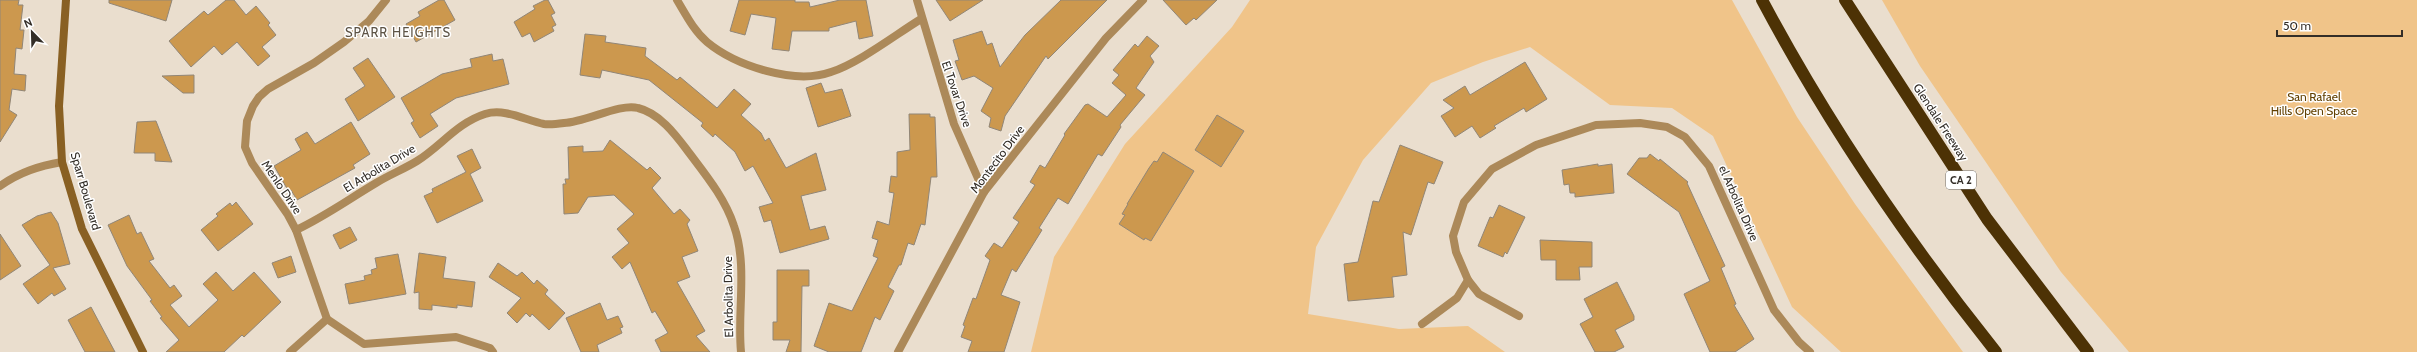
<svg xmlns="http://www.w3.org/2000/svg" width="2417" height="352" viewBox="0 0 2417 352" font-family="Cabin,sans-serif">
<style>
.green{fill:#f0c489}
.building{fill:#cc984e;stroke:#918677}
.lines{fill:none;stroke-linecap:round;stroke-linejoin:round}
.street{stroke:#ac8959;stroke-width:8}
.secondary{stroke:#896023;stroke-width:8}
.highway{stroke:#4d3205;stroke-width:12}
.labels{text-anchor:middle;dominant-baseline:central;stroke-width:3;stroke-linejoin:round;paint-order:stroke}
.shield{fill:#fff;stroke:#706d68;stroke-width:1}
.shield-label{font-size:11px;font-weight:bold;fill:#332e28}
.street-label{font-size:12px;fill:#332e28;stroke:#fff}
.park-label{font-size:12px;fill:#624001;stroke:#fff}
.neighbourhood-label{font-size:13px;letter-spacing:1px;fill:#5d5345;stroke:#fff}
</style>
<rect width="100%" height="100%" fill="#eadece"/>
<g class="green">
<polygon points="1250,0 1732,0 1797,117 1855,204 1963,352 1841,352 1792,307 1713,136 1672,108 1610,105 1530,47 1483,62 1431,83 1363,160 1316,247 1308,314 1399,329 1468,326 1505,352 1031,352 1054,257 1125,144 1232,27"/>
<polygon points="1882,0 2417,0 2417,352 2129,352 2061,272 1920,66"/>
</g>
<g class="building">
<polygon points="0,0 19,0 18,5 23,5 20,30 24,30 22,49 16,48 14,74 26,75 25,91 12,89 9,110 17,115 0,142"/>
<polygon points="109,0 172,0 166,21 109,3"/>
<polygon points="226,0 234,0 246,15 256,6 270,23 268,25 276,35 262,47 270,56 258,66 237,42 222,55 214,46 191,67 169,41 204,11 208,15"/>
<polygon points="439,0 444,0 455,20 416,42 406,24 420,16 418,12"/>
<polygon points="545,0 548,0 555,13 551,15 556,25 552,27 554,31 534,42 530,33 522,37 514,22 535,9 533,6"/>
<polygon points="739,0 795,0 795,2 809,2 810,7 840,0 866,0 873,36 859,39 856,21 829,28 829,31 792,31 789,51 772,49 776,18 751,14 745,35 730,31"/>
<polygon points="936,0 983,0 950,21"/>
<polygon points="1061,0 1107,0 1048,59 1046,56 1005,116 1001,131 989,127 991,118 981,111 993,88 974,76 962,80 955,61 959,60 953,40 982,31 987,45 992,43 1000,67 1025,35"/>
<polygon points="1163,0 1217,0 1196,20 1194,18 1186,25"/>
<polygon points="585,34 606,36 605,42 646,48 645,56 677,80 680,77 717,108 734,89 751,104 741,115 761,133 765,141 769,138 786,168 816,153 826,190 801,196 810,230 825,226 829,239 780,253 771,220 764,222 759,207 773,203 753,166 745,171 735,152 715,134 713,137 701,126 703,123 649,80 602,70 600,78 580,75"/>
<polygon points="1147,36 1159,46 1150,56 1154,62 1136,88 1145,95 1120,125 1121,127 1102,156 1098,154 1068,204 1058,198 1039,228 1042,230 1016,272 1012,269 1001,295 1020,302 1004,352 968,352 972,341 961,337 965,326 963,325 973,298 976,299 990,260 985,256 994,243 1002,248 1019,222 1013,218 1035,185 1030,182 1040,165 1045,168 1065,135 1064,134 1085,105 1088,104 1107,117 1126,95 1112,83 1119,75 1113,70 1135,44 1138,47"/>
<polygon points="492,54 493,61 503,59 509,84 456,98 430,114 438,126 420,138 411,123 414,121 401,98 442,74 472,67 470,59"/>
<polygon points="368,58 395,97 358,121 345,99 365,86 353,68"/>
<polygon points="1525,62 1547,99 1526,112 1524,108 1494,126 1496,128 1480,138 1472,126 1455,137 1441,116 1454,108 1443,100 1465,86 1470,95"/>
<polygon points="194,75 194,93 183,93 162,76"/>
<polygon points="821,83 825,93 842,89 851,116 818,127 806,88"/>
<polygon points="909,114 930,114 930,117 935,117 937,177 931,177 925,225 921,224 914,245 908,243 901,265 899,265 888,287 894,291 880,320 875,317 861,352 829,352 814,346 829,303 852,311 878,258 873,256 878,240 872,238 877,221 889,225 894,193 889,192 891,176 897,177 897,152 910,150"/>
<polygon points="1217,115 1244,131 1221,167 1195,150"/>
<polygon points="156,121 172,162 155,161 155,153 134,153 137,122"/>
<polygon points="351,122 370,154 353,165 355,168 297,200 291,190 289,192 274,166 301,150 295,139 307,132 315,144"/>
<polygon points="610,140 647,170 650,167 661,178 652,188 674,214 680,209 690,220 687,224 698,251 682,257 690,277 677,282 705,331 696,336 710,352 661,352 655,340 668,333 655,311 652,313 630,262 622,269 612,257 629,243 617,229 634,214 614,195 588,197 578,213 564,214 563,184 566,184 565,179 569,179 568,147 583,146 583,152 603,151"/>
<polygon points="1400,145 1443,162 1434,184 1428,182 1411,235 1403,232 1407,275 1392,277 1394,297 1348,301 1344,264 1358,262 1373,201 1379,202"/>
<polygon points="472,149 481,168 470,174 483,201 437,223 424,196 433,192 432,189 466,172 457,156"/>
<polygon points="1163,152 1194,171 1151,241 1145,238 1144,240 1119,224 1125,215 1122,214 1128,204 1127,204 1149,168 1154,161 1157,162"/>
<polygon points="1650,154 1659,161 1660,159 1688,182 1687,183 1725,266 1721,268 1736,304 1734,305 1754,339 1735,352 1710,352 1684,294 1710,281 1679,212 1627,174 1639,158 1647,158"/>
<polygon points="1598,164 1598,166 1612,164 1614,193 1575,197 1575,193 1570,193 1569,184 1564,185 1562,170"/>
<polygon points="236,202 253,224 218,251 201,230 218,216 216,214 230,203 232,206"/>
<polygon points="1499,205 1525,217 1507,254 1505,252 1503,257 1478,246 1490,217 1493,218"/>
<polygon points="51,212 58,223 70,264 53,268 66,289 54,296 52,293 38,304 23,284 50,265 22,225 37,216"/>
<polygon points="129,215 137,234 141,232 154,259 149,261 170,288 174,285 182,296 170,305 189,327 218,300 203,284 216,272 233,291 254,272 281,302 244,337 242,335 224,352 166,352 179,340 160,318 162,317 150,301 152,300 127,266 108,225"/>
<polygon points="350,227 357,240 340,249 333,235"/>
<polygon points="0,234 21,266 0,280"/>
<polygon points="1540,240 1592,242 1592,267 1579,267 1580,280 1556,280 1556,260 1541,260"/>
<polygon points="419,253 446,257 443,278 475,282 472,307 457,305 457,308 432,305 432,310 419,309 419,292 414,293"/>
<polygon points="398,254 406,294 349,304 345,284 365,280 364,276 372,274 371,270 377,268 375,258"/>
<polygon points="291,256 296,272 278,278 272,263"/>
<polygon points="498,263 517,276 522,272 534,284 537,280 548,290 545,294 565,313 549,330 532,314 530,317 526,313 517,323 507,313 521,298 489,277"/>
<polygon points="777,270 809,270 809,286 802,286 801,352 786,352 790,340 773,340 773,322 777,322"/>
<polygon points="1617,282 1634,316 1634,320 1615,330 1624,347 1614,352 1595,352 1580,324 1593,317 1584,299"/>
<polygon points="600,303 607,320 618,316 623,327 620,328 622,333 597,345 599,352 581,352 566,318"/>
<polygon points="91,307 115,352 85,352 68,320"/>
</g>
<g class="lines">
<g class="street">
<polyline points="386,0 369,21 344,42 314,63 268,89 259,97 253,106 247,121 245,147 252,163 288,215 296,230 327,319 364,344 456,337 490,348 493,352"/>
<path d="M677,0C686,15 694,31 707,42C736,66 795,85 831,72C859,63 895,35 921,19"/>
<polyline points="917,0 954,124 984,192"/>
<path d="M0,186C20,172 39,166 62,162"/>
<path d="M296,230C324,217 349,199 376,183C389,175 404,169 417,161C441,146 457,123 485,114C505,108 525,120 544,124C550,125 557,124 564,123C586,122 620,103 638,108C659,113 675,134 687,150C705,174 725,198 734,226C748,266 737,311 741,352"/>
<polyline points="1519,316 1479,294 1468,280 1456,252 1453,236 1464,202 1492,169 1536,145 1596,125 1640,123 1667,127 1685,137 1709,166 1774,310 1799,342 1810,352"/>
<polyline points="1422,324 1457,298 1468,280"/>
<polyline points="290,352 327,319"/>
<polyline points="898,352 984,192 1106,38 1143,0"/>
</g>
<polyline class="secondary" points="66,0 59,106 62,162 82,229 143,352"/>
<g class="highway">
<path d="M1762,0C1828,124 1908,242 1996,352"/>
<polyline points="1845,0 1987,219 2088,352"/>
</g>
</g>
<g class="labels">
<rect class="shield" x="1946" y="171" width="30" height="18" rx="3"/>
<g class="shield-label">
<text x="1961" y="180">CA 2</text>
</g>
<g class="street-label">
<text transform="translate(957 94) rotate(71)">El Tovar Drive</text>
<text transform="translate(1941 122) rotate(57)">Glendale Freeway</text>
<text transform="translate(997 159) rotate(-53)">Montecito Drive</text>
<text transform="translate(379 168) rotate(-31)">El Arbolita Drive</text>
<text transform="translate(282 187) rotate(56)">Menlo Drive</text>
<text transform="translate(86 191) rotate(74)">Sparr Boulevard</text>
<text transform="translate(1739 203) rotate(66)">el Arbolita Drive</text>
<text transform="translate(728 297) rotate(-91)">El Arbolita Drive</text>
</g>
<g class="park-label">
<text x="2314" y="96">San Rafael<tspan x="2314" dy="14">Hills Open Space</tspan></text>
</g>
<g class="neighbourhood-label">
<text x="398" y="32">SPARR HEIGHTS</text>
</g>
</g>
<g transform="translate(32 32) rotate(337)" stroke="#ffffff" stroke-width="3" paint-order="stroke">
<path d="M0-3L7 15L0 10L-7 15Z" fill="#332e28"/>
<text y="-6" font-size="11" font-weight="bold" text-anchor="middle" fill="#332e28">N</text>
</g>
<path d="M2277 30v6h125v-6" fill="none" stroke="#332e28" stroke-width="2"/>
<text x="2283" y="30" font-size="12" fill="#332e28" stroke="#ffffff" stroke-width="3" paint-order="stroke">50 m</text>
</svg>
